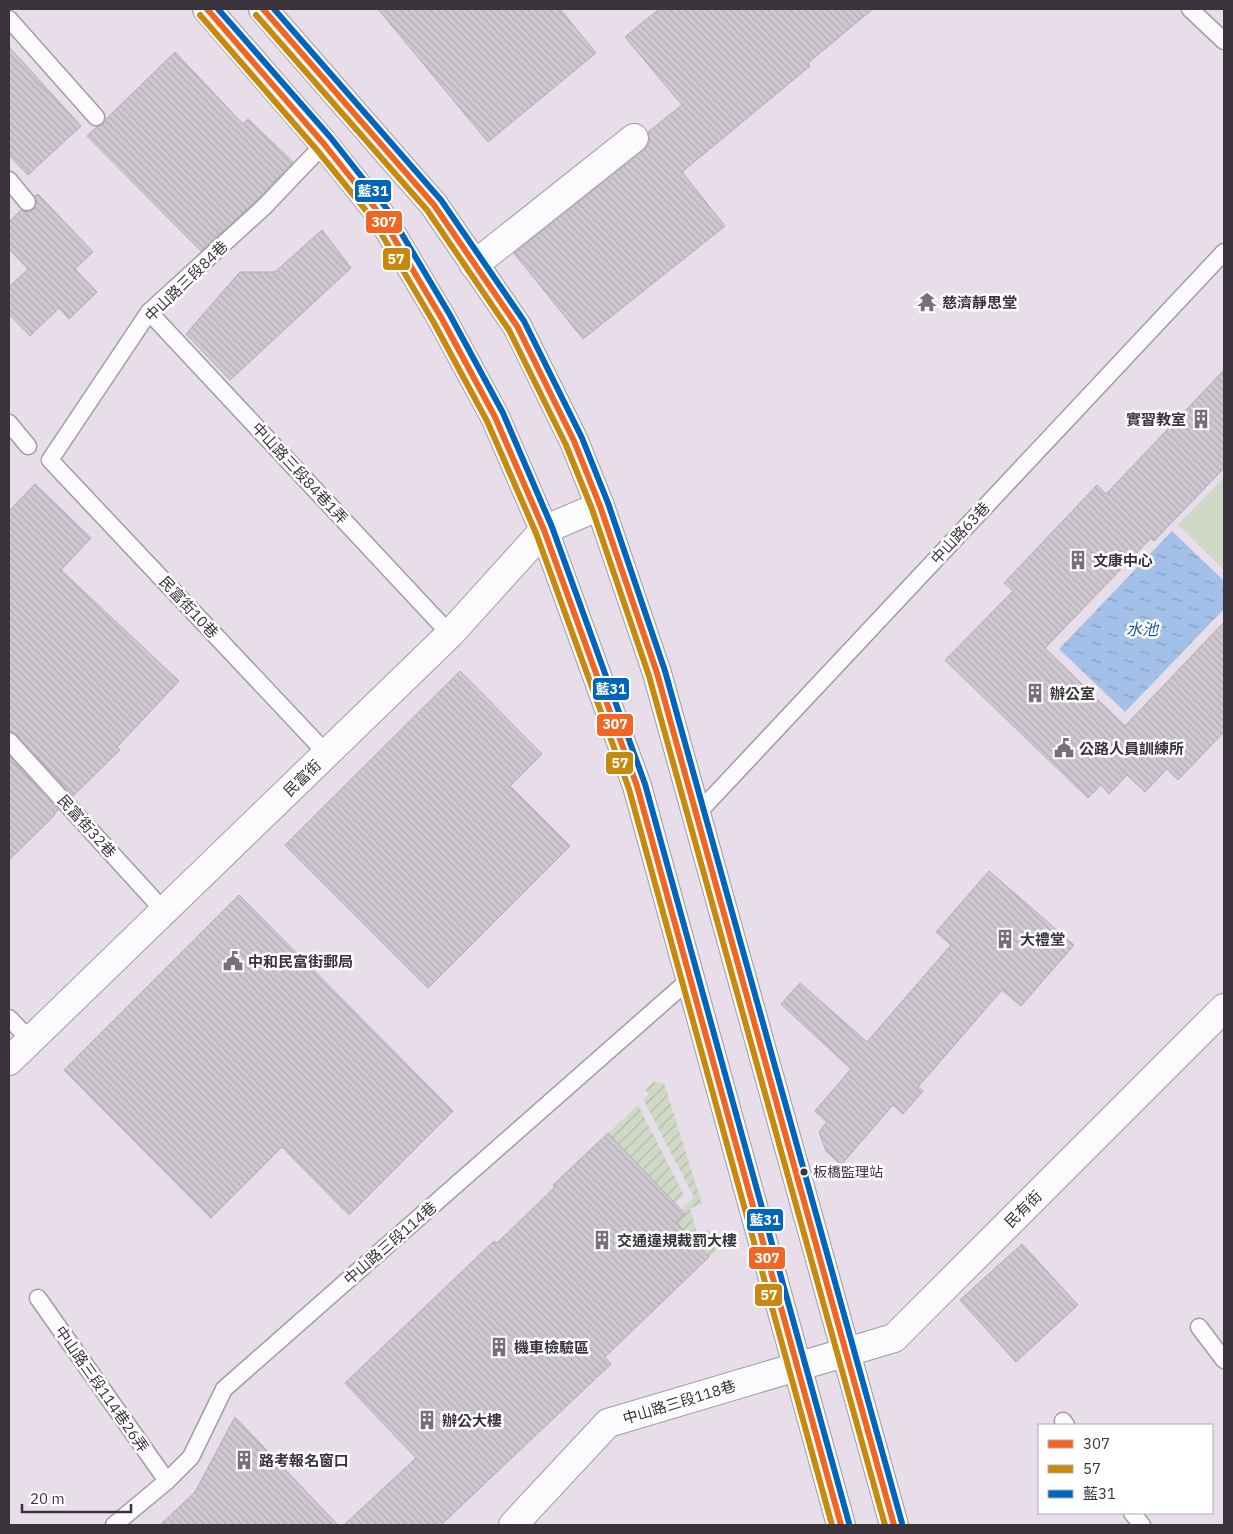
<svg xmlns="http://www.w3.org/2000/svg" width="1233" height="1534" viewBox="0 0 1233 1534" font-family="'IBM Plex Sans','Noto Sans TC',sans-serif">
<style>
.park{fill:#d0d8c6}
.garden{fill:url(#garden-furrows)}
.water{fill:url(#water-ripples)}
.building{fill:url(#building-back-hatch);stroke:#b2abb5}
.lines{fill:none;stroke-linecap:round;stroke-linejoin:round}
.lane-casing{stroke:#a39ba5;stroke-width:19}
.street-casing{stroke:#a39ba5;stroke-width:30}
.secondary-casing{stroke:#a39ba5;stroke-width:30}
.lane{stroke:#fbfafc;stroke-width:16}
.street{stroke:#fbfafc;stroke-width:28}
.secondary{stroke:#eff2f3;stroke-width:28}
.bus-1-casing{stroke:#fff;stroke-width:10}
.bus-2-casing{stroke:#fff;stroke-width:10}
.bus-3-casing{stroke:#fff;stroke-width:10}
.bus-1{stroke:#f26522;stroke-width:6}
.bus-2{stroke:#c8890f;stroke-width:6}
.bus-3{stroke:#0065bd;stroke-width:6}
.bus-dot{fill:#3a333c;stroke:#fff;stroke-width:2}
.labels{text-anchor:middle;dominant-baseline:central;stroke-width:5;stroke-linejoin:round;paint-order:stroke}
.bus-label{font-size:14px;fill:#3a333c;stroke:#fff;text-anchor:start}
.street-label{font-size:15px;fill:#3a333c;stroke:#fff}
.poi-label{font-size:15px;font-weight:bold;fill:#3a333c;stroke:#fff;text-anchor:start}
.water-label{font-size:16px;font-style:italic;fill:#175696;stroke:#fff}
.line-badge{stroke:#fff;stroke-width:2}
.badge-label{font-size:14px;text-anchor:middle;font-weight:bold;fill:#fff}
</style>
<defs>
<pattern id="garden-furrows" width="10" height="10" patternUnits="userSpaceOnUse" patternTransform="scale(1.25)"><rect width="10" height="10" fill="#d0d8c6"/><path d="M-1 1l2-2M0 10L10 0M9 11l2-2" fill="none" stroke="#b3baab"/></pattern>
<pattern id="water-ripples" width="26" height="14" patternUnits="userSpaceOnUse" patternTransform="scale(1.25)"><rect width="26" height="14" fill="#a3c0e9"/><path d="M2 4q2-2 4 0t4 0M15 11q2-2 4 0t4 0" fill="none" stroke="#869dbe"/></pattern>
<pattern id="building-back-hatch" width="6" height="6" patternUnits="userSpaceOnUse" patternTransform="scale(1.25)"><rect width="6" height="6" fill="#cfc8d1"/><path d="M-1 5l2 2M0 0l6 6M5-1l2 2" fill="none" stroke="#b2acb4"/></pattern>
</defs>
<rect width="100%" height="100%" fill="#e7deea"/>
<polygon class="park" points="1224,477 1224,570 1178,525"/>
<g class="garden">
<polygon points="653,1082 664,1083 702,1204 690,1208 697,1233 709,1230 716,1251 709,1257 676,1222 685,1214 681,1210 694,1197 643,1099 649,1094 645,1089"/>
<polygon points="638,1105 684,1195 675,1203 608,1133"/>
</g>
<polygon class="water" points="1172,531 1224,581 1224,609 1125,712 1059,649"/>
<g class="building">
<polygon points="378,9 560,9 596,53 488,142"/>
<polygon points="659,9 873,9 808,63 810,66 682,172 725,226 583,339 514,253 644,150 649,143 649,136 648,132 682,105 625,37"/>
<polygon points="9,47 81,126 28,175 9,155"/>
<polygon points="175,52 243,124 248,119 293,162 258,199 201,251 87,136 97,127 103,124 106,119"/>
<polygon points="38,194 93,252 75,269 97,292 69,319 59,308 30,336 9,314 9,287 28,269 9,249 9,222 21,210 28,212 34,209 36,205 35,196"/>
<polygon points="322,230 351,268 230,380 186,334 240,272 275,272"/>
<polygon points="1224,370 1224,468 1154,541 1151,538 1045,648 1125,726 1224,622 1224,732 1178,780 1167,769 1145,792 1127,775 1109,794 1101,785 1088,798 945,660 1013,591 1004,583 1097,485 1106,494"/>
<polygon points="35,484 91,538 61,570 179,681 117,747 120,750 73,796 16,734 9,731 9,511"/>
<polygon points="460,671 542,754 510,786 570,846 428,988 285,845"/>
<polygon points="9,756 58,810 54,814 55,815 9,860"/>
<polygon points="989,871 1074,945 1021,1006 1002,990 918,1087 923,1091 903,1114 893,1105 841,1165 826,1151 819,1132 827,1122 815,1111 851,1069 781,1004 800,983 867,1042 951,945 936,932"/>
<polygon points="239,895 453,1111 349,1215 282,1147 211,1218 64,1070"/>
<polygon points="608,1133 685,1214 676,1222 709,1257 605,1357 611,1364 441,1525 344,1525 416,1458 345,1383 494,1241 497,1243 555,1187 553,1185"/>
<polygon points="1022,1244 1078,1305 1016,1362 960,1300"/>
<polygon points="235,1417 338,1525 160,1525 195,1492"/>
</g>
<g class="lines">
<defs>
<g id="lane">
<polyline points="1190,9 1224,41"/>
<polyline points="9,19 96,117"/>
<polyline points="324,144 265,206 149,312 50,460 327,754"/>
<polyline points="9,180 27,202"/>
<polyline points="149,312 450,634"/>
<polyline points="9,423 28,446"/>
<polyline points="9,741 164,911"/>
<polyline points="696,815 1224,252"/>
<polyline points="9,1018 30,1040"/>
<polyline points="38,1298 167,1481"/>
<polyline points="1199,1327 1224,1360"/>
<polyline points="1063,1421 1066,1425"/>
<polyline points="1132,1513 1142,1525"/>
<polyline points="114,1525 167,1481 191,1457 224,1389 690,979"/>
</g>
<g id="street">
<polyline points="474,265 634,138"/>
<polyline points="9,1061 450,634 544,530 600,506"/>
<polyline points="513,1525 608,1423 894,1338 1224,1008"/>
</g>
<g id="secondary">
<polyline points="207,9 324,144 379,213 442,319 495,417 544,530 637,786 841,1525"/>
<polyline points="263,9 434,205 517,326 574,441 600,506 657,673 894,1525"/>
</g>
</defs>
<use href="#lane" class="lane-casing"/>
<use href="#street" class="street-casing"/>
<use href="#secondary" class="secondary-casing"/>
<use href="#lane" class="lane"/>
<use href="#street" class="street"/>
<use href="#secondary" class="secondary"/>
<defs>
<g id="bus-1">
<polyline points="207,9 324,144 379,213 442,319 495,417 544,530 637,786 841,1525"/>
<polyline points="263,9 434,205 517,326 574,441 600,506 657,673 894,1525"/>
</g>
<g id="bus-2">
<polyline points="200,15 317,150 372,218 434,323 487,421 536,533 629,789 832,1525"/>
<polyline points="256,15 427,210 509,330 566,445 592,509 649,676 885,1525"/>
</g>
<g id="bus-3">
<polyline points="218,9 331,138 387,209 450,315 503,413 552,527 645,784 849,1523"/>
<polyline points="274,9 441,200 524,321 582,438 608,503 665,671 902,1523"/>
</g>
</defs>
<use href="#bus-1" class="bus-1-casing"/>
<use href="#bus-2" class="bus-2-casing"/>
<use href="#bus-3" class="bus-3-casing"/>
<use href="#bus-1" class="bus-1"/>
<use href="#bus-2" class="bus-2"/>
<use href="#bus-3" class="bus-3"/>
</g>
<defs>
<symbol id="temple-bare" viewBox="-9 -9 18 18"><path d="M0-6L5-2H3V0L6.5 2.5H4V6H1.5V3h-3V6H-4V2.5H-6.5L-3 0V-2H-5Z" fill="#776f79" stroke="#fff" stroke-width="2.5" paint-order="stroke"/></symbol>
<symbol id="building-bare" viewBox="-9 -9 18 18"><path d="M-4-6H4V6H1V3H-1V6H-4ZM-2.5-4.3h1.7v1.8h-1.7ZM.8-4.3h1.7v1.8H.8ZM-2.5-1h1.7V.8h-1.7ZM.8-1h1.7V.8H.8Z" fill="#776f79" stroke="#fff" stroke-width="2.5" paint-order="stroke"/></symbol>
<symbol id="civic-bare" viewBox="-9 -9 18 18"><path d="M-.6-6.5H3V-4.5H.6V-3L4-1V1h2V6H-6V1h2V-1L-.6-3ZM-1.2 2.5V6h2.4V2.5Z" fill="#776f79" stroke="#fff" stroke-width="2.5" paint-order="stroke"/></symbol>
</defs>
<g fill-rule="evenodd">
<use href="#temple-bare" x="913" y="288" width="28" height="28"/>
<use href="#building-bare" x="1187" y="405" width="28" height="28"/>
<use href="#building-bare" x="1064" y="546" width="28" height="28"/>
<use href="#building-bare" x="1021" y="679" width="28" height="28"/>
<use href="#civic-bare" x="1050" y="734" width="28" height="28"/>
<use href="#building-bare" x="991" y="925" width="28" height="28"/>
<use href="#civic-bare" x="219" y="947" width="28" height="28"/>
<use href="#building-bare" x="588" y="1226" width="28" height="28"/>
<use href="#building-bare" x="485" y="1333" width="28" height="28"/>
<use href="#building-bare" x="413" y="1406" width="28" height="28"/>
<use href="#building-bare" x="230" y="1446" width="28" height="28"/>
</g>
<circle class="bus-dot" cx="804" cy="1172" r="4.5"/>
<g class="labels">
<g class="bus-label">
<text x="813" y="1172">板橋監理站</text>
</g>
<g class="street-label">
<text transform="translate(186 281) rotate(-44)">中山路三段84巷</text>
<text transform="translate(300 473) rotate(47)">中山路三段84巷1弄</text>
<text transform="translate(960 533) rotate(-47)">中山路63巷</text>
<text transform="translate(189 607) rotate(47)">民富街10巷</text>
<text transform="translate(302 778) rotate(-44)">民富街</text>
<text transform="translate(87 826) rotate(48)">民富街32巷</text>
<text transform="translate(1023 1209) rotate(-45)">民有街</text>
<text transform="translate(390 1243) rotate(-41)">中山路三段114巷</text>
<text transform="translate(102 1389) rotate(55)">中山路三段114巷26弄</text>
<text transform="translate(679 1402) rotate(-17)">中山路三段118巷</text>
</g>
<g class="poi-label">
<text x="942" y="302">慈濟靜思堂</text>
<text x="1186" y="419" text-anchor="end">實習教室</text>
<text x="1093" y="560">文康中心</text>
<text x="1050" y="693">辦公室</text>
<text x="1079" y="748">公路人員訓練所</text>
<text x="1020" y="939">大禮堂</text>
<text x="248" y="961">中和民富街郵局</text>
<text x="617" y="1240">交通違規裁罰大樓</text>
<text x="514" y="1347">機車檢驗區</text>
<text x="442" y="1420">辦公大樓</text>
<text x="259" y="1460">路考報名窗口</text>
</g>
<g class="water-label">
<text x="1142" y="629">水池</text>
</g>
</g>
<g class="line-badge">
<rect x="354" y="179" width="38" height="24" rx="5" fill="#0065bd"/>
<rect x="365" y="210" width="38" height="24" rx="5" fill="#f26522"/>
<rect x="382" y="247" width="29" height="24" rx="5" fill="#c8890f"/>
<rect x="592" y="677" width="38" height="24" rx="5" fill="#0065bd"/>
<rect x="596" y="713" width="38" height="24" rx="5" fill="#f26522"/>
<rect x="605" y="751" width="29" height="24" rx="5" fill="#c8890f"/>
<rect x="746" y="1208" width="38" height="24" rx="5" fill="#0065bd"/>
<rect x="748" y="1246" width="38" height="24" rx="5" fill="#f26522"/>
<rect x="754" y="1283" width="29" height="24" rx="5" fill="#c8890f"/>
</g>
<g class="badge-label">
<text x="373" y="196">藍31</text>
<text x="384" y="227">307</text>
<text x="396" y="264">57</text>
<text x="611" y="694">藍31</text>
<text x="615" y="729">307</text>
<text x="620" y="768">57</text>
<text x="765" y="1225">藍31</text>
<text x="767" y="1263">307</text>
<text x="769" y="1300">57</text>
</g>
<rect width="1233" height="1534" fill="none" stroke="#3a333c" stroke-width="20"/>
<rect x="1038" y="1424" width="175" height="90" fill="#ffffff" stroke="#b0adb1"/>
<rect x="1048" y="1440" width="25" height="8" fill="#f26522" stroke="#b0adb1"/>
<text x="1083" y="1449" font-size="15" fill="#3a333c">307</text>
<rect x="1048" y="1465" width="25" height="8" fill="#c8890f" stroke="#b0adb1"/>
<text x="1083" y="1474" font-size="15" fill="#3a333c">57</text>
<rect x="1048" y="1490" width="25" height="8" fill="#0065bd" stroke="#b0adb1"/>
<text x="1083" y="1499" font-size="15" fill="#3a333c">藍31</text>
<path d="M22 1504v8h109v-8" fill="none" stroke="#3a333c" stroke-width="2.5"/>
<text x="30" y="1504" font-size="15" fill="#3a333c" stroke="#ffffff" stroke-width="4" paint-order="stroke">20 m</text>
</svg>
